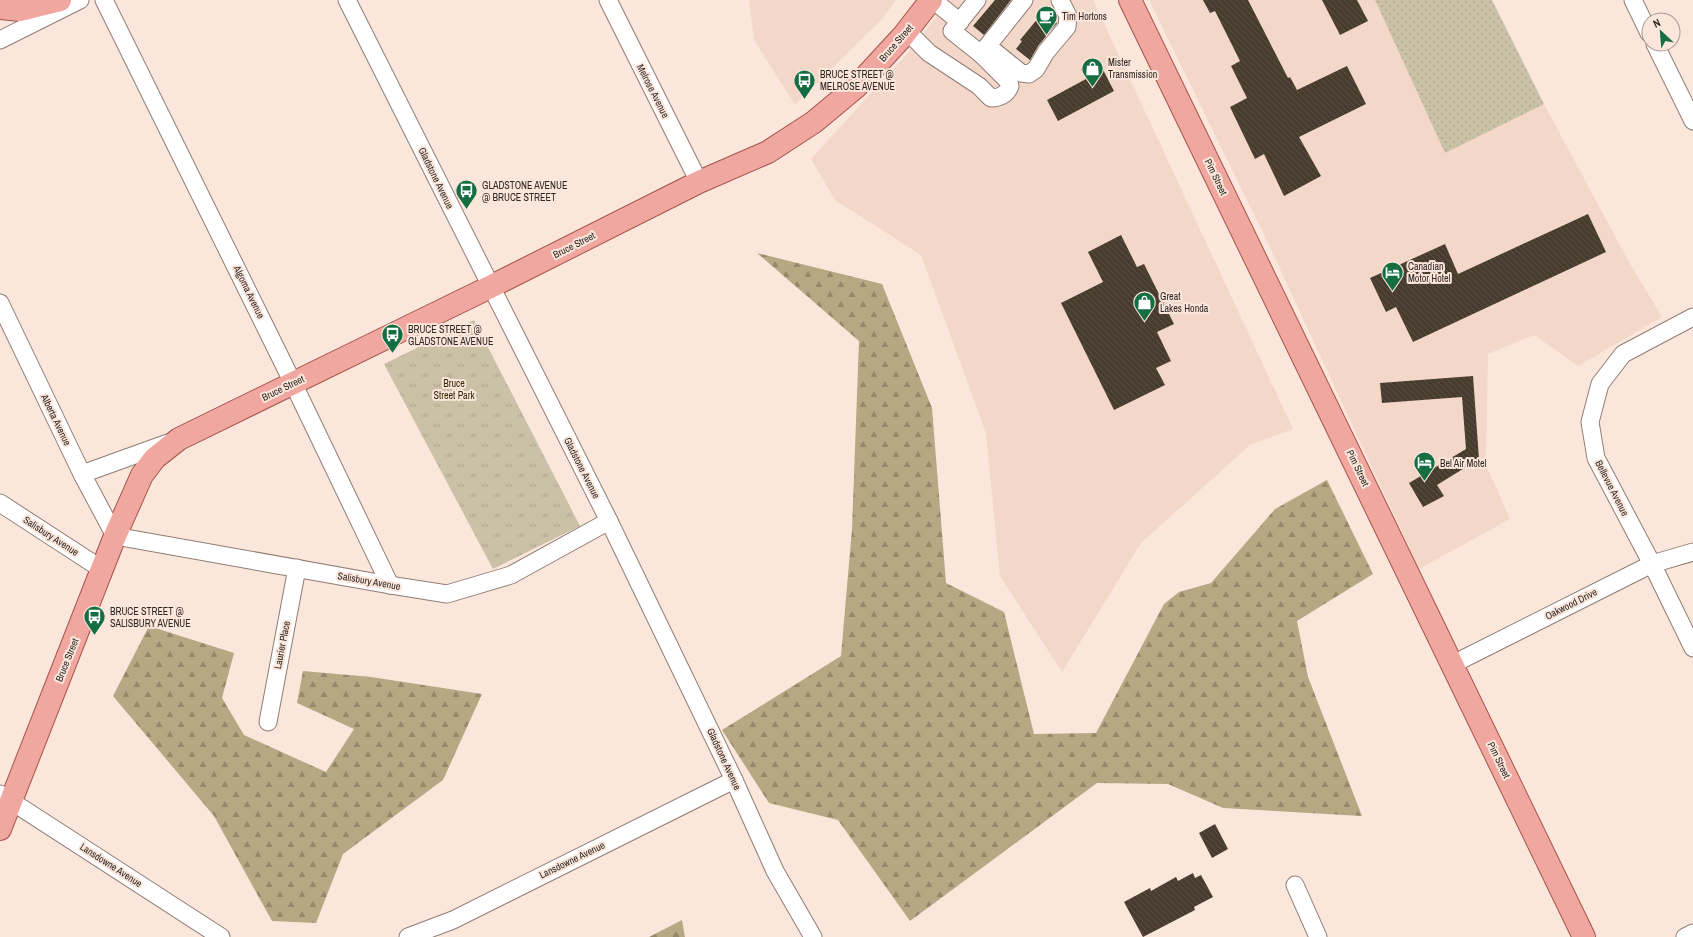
<svg xmlns="http://www.w3.org/2000/svg" width="1693" height="937" viewBox="0 0 1693 937" font-family="'Archivo Narrow',sans-serif">
<style>
.built{fill:#f3d7c9}
.grass{fill:url(#grass-dots)}
.forest{fill:url(#forest-firs)}
.park{fill:url(#park-tufts)}
.building{fill:url(#building-back-hatch)}
.lines{fill:none;stroke-linecap:round;stroke-linejoin:round}
.minor-casing{stroke:#907d74;stroke-width:19}
.major-casing{stroke:#a6544a;stroke-width:24}
.minor{stroke:#fff;stroke-width:17}
.major{stroke:#f0a79f;stroke-width:22}
.labels{text-anchor:middle;dominant-baseline:central;stroke-width:4;stroke-linejoin:round;paint-order:stroke}
.poi-label{font-size:10px;fill:#2f2723;stroke:#fbe6db;text-anchor:start}
.street-label{font-size:10px;fill:#2f2723;stroke:#fbe6db}
.park-label{font-size:10px;fill:#322806;stroke:#fbe6db}
</style>
<defs>
<pattern id="grass-dots" width="8" height="8" patternUnits="userSpaceOnUse"><rect width="8" height="8" fill="#cac1a7"/><path d="M2 2h.1M6 6h.1" fill="none" stroke="#aea68f" stroke-width="1.8" stroke-linecap="round"/></pattern>
<pattern id="forest-firs" width="22" height="20" patternUnits="userSpaceOnUse"><rect width="22" height="20" fill="#b5a882"/><path d="M5 1l3.5 6h-7zM16 11l3.5 6h-7z" fill="#94896a"/></pattern>
<pattern id="park-tufts" width="24" height="20" patternUnits="userSpaceOnUse"><rect width="24" height="20" fill="#cac1a7"/><path d="M3 7l-1-3M5 7V3M7 7l1-3M15 17l-1-3M17 17v-4M19 17l1-3" fill="none" stroke="#aea68f"/></pattern>
<pattern id="building-back-hatch" width="6" height="6" patternUnits="userSpaceOnUse"><rect width="6" height="6" fill="#473c2e"/><path d="M-1 5l2 2M0 0l6 6M5-1l2 2" fill="none" stroke="#595043"/></pattern>
</defs>
<rect width="100%" height="100%" fill="#fbe6db"/>
<g class="built">
<polygon points="749,0 896,0 883,18 795,105 754,40"/>
<polygon points="950,0 1093,0 1293,429 1250,445 1141,543 1062,672 1000,576 986,433 921,255 835,200 811,159 907,54"/>
<polygon points="1149,0 1375,0 1445,153 1544,104 1630,264 1662,317 1578,366 1534,335 1488,354 1486,465 1510,519 1419,569 1268,243"/>
</g>
<polygon class="grass" points="1375,0 1492,0 1544,104 1445,153"/>
<g class="forest">
<polygon points="757,253 882,284 932,408 946,583 1004,612 1034,734 1096,733 1164,604 1179,592 1211,583 1275,509 1327,480 1373,574 1297,621 1308,677 1362,816 1223,808 1168,784 1097,783 910,921 838,820 769,803 722,730 841,656 852,529 859,341"/>
<polygon points="149,626 234,653 222,698 244,735 326,772 354,729 297,703 303,671 371,677 482,694 443,780 343,854 316,923 272,921 214,816 113,696"/>
<polygon points="682,920 685,937 649,937"/>
</g>
<polygon class="park" points="474,320 580,526 493,569 384,364"/>
<g class="building">
<polygon points="995,0 1011,0 984,35 973,26"/>
<polygon points="1203,0 1248,0 1288,78 1290,77 1297,90 1347,66 1366,104 1299,137 1321,176 1284,196 1264,154 1255,159 1230,107 1247,98 1231,66 1240,61 1215,11 1210,13"/>
<polygon points="1322,0 1357,0 1368,21 1340,35"/>
<polygon points="1045,13 1057,23 1038,46 1030,60 1016,49 1022,41 1020,40 1039,17 1041,18"/>
<polygon points="1098,60 1114,91 1058,121 1047,100 1086,79 1081,69"/>
<polygon points="1588,214 1606,252 1413,342 1396,307 1386,312 1370,278 1445,244 1458,274"/>
<polygon points="1121,235 1137,267 1144,264 1174,324 1157,332 1171,361 1156,368 1165,385 1114,410 1061,303 1103,282 1088,252"/>
<polygon points="1473,376 1479,459 1437,485 1444,496 1423,507 1409,483 1466,449 1462,397 1382,403 1380,383"/>
<polygon points="1215,824 1228,849 1212,858 1199,833"/>
<polygon points="1193,873 1195,878 1201,875 1213,897 1194,907 1195,910 1143,937 1124,902 1150,888 1151,891 1176,877 1178,881"/>
</g>
<g class="lines">
<defs>
<g id="minor">
<polyline points="104,0 293,383 390,585"/>
<polyline points="347,0 609,521 734,780 775,871 813,937"/>
<polyline points="608,0 699,182"/>
<polyline points="933,0 960,22"/>
<polyline points="977,0 952,31 981,54 1024,0"/>
<polyline points="1633,0 1649,33"/>
<path d="M907,31L929,53L979,86L991,98C1000,98 1007,94 1010,86L1009,82L981,54"/>
<polyline points="0,40 80,0"/>
<polyline points="1655,44 1693,121"/>
<polyline points="995,52 1021,73 1029,74 1036,69 1046,52 1067,27 1068,16 1060,0"/>
<polyline points="0,303 82,474 115,536 390,585 447,594 511,575 609,521"/>
<polyline points="1693,317 1623,354 1600,384 1590,422 1596,458 1652,564 1693,648"/>
<polyline points="82,474 168,443"/>
<polyline points="0,503 103,570"/>
<polyline points="1453,664 1652,564 1693,552"/>
<polyline points="268,722 297,568"/>
<polyline points="0,794 221,937"/>
<polyline points="1295,885 1318,937"/>
<polyline points="408,937 453,920 734,780"/>
<polyline points="1685,937 1693,933"/>
</g>
<g id="major">
<polyline points="1130,0 1584,937"/>
<polyline points="0,8 20,10 60,0"/>
<polyline points="0,829 115,536 142,475 155,458 179,439 490,287 699,182 768,152 814,122 856,87 903,36 931,0"/>
</g>
</defs>
<use href="#minor" class="minor-casing"/>
<use href="#major" class="major-casing"/>
<use href="#minor" class="minor"/>
<use href="#major" class="major"/>
</g>
<defs>
<symbol id="cafe-pin" viewBox="-11 -11 22 30"><path d="M0 17L-7.5 6A9.5 9.5 0 1 1 7.5 6Z" fill="#146e42" stroke="#fbe6db"/><path d="M-5.5-4.5H6V0H3Q3 3.5 0 3.5H-2.5Q-5.5 3.5-5.5 0ZM3-3.2v2h1.7v-2ZM-6 4.5H4V6H-6Z" fill="#fff"/></symbol>
<symbol id="shop-pin" viewBox="-11 -11 22 30"><path d="M0 17L-7.5 6A9.5 9.5 0 1 1 7.5 6Z" fill="#146e42" stroke="#fbe6db"/><path d="M-5-2.5h2.3a2.7 3.5 0 0 1 5.4 0H5L5.5 6h-11ZM-1.5-2.5h3a1.5 2.3 0 0 0-3 0Z" fill="#fff"/></symbol>
<symbol id="bus-pin" viewBox="-11 -11 22 30"><path d="M0 17L-7.5 6A9.5 9.5 0 1 1 7.5 6Z" fill="#146e42" stroke="#fbe6db"/><path d="M-5-6H5V4H4V6H2V4H-2V6H-4V4H-5ZM-3.5-4V0h7V-4ZM-3.5 1.2v1.5H-2V1.2ZM2 1.2v1.5H3.5V1.2Z" fill="#fff"/></symbol>
<symbol id="hotel-pin" viewBox="-11 -11 22 30"><path d="M0 17L-7.5 6A9.5 9.5 0 1 1 7.5 6Z" fill="#146e42" stroke="#fbe6db"/><path d="M-6-4.5h1.5V1H6V5H4.5V3h-9V5H-6ZM-4 0a1.8 1.8 0 1 1 3.6 0ZM.5 0V-2.5h3Q6-2.5 6 0Z" fill="#fff"/></symbol>
</defs>
<g fill-rule="evenodd">
<use href="#cafe-pin" x="1034" y="4" width="25" height="34"/>
<use href="#shop-pin" x="1080" y="56" width="25" height="34"/>
<use href="#bus-pin" x="792" y="68" width="25" height="34"/>
<use href="#bus-pin" x="454" y="178" width="25" height="34"/>
<use href="#hotel-pin" x="1380" y="260" width="25" height="34"/>
<use href="#shop-pin" x="1132" y="290" width="25" height="34"/>
<use href="#bus-pin" x="380" y="322" width="25" height="34"/>
<use href="#hotel-pin" x="1412" y="450" width="25" height="34"/>
<use href="#bus-pin" x="82" y="604" width="25" height="34"/>
</g>
<g class="labels">
<g class="poi-label">
<text x="1062" y="16">Tim Hortons</text>
<text x="1108" y="62">Mister<tspan x="1108" dy="12">Transmission</tspan></text>
<text x="820" y="74">BRUCE STREET @<tspan x="820" dy="12">MELROSE AVENUE</tspan></text>
<text x="482" y="185">GLADSTONE AVENUE<tspan x="482" dy="12">@ BRUCE STREET</tspan></text>
<text x="1408" y="266">Canadian<tspan x="1408" dy="12">Motor Hotel</tspan></text>
<text x="1160" y="296">Great<tspan x="1160" dy="12">Lakes Honda</tspan></text>
<text x="408" y="329">BRUCE STREET @<tspan x="408" dy="12">GLADSTONE AVENUE</tspan></text>
<text x="1440" y="463">Bel Air Motel</text>
<text x="110" y="611">BRUCE STREET @<tspan x="110" dy="12">SALISBURY AVENUE</tspan></text>
</g>
<g class="street-label">
<text transform="translate(896 43) rotate(-49)">Bruce Street</text>
<text transform="translate(653 91) rotate(63)">Melrose Avenue</text>
<text transform="translate(1216 177) rotate(64)">Pim Street</text>
<text transform="translate(436 178) rotate(64)">Gladstone Avenue</text>
<text transform="translate(574 245) rotate(-27)">Bruce Street</text>
<text transform="translate(249 292) rotate(64)">Algoma Avenue</text>
<text transform="translate(283 388) rotate(-26)">Bruce Street</text>
<text transform="translate(56 420) rotate(64)">Alberta Avenue</text>
<text transform="translate(582 468) rotate(63)">Gladstone Avenue</text>
<text transform="translate(1358 468) rotate(64)">Pim Street</text>
<text transform="translate(1612 488) rotate(63)">Bellevue Avenue</text>
<text transform="translate(51 536) rotate(33)">Salisbury Avenue</text>
<text transform="translate(369 581) rotate(10)">Salisbury Avenue</text>
<text transform="translate(1571 604) rotate(-27)">Oakwood Drive</text>
<text transform="translate(282 645) rotate(-79)">Laurier Place</text>
<text transform="translate(67 660) rotate(-68)">Bruce Street</text>
<text transform="translate(724 759) rotate(65)">Gladstone Avenue</text>
<text transform="translate(1499 760) rotate(64)">Pim Street</text>
<text transform="translate(572 860) rotate(-26)">Lansdowne Avenue</text>
<text transform="translate(111 865) rotate(33)">Lansdowne Avenue</text>
</g>
<g class="park-label">
<text x="454" y="383">Bruce<tspan x="454" dy="12">Street Park</tspan></text>
</g>
</g>
<g transform="translate(1661 32) rotate(334)"><circle r="19" fill="#fbe6db" stroke="#a99a91"/>
<path d="M0-3L7 15L0 10L-7 15Z" fill="#146e42"/>
<text y="-6" font-size="11" font-weight="bold" text-anchor="middle" fill="#2f2723">N</text>
</g>
</svg>
